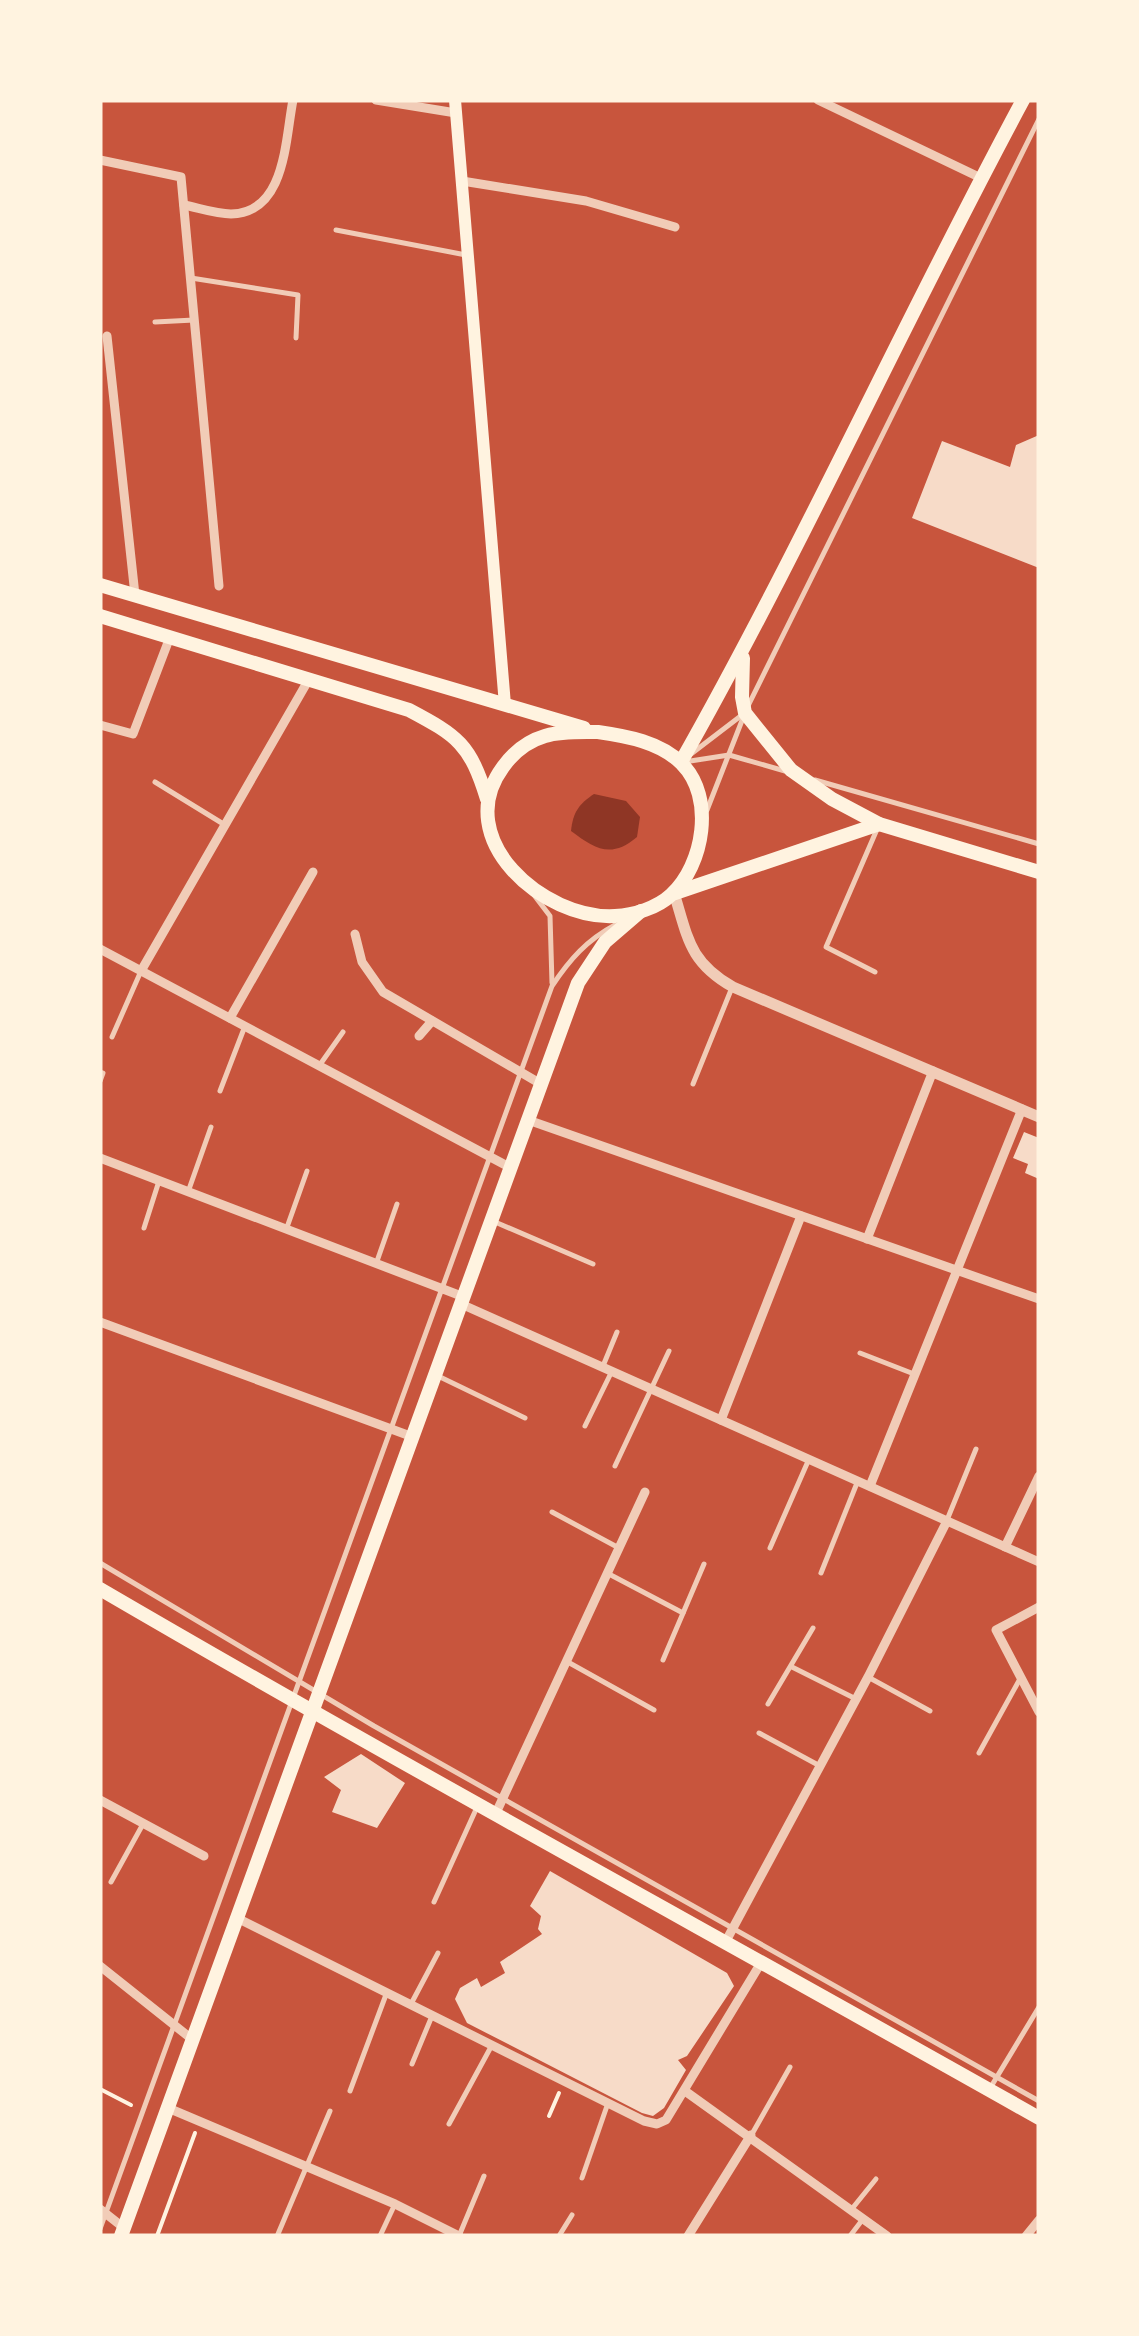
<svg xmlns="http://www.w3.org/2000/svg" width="1139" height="2336" viewBox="0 0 1139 2336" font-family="'Archivo Narrow',sans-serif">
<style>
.water{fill:#8f3625}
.building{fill:#f7dbc8}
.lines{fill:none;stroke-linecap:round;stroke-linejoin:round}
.path{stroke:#fff3e0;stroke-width:4}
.service{stroke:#f1ccb7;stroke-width:5}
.minor{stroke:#f1ccb7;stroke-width:9}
.tertiary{stroke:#f1ccb7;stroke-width:11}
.secondary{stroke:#fff3e0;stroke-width:12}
.primary{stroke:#fff3e0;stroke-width:14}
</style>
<rect width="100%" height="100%" fill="#c8553d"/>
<path class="water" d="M594,794L626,801L640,817L637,837C611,859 595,849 571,831C573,812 579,804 594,794Z"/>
<g class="building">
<polygon points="1039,435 1039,568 912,518 942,441 1010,467 1016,445"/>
<polygon points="1024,1132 1039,1138 1039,1179 1025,1173 1028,1164 1013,1158"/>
<polygon points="361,1754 405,1783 377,1828 332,1812 341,1790 324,1777"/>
<polygon points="550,1871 727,1973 734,1986 687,2056 678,2060 686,2070 664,2108 653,2116 642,2113 467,2023 455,1999 460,1988 477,1978 481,1987 505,1973 500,1962 542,1934 538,1929 541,1916 530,1906"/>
</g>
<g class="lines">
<g class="path">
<polyline points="100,2089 131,2105"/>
<polyline points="549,2116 559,2093"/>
<polyline points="157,2236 195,2133"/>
</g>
<g class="service">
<polyline points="336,230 466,255"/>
<polyline points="191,278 298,295 296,338"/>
<polyline points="155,322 194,320"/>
<polyline points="747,708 1039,119"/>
<polyline points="691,754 742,715"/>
<polyline points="684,762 729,755 785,771"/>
<polyline points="815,780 1039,844"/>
<polyline points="155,782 225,825"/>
<polyline points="707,810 743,718"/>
<polyline points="534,895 550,916 552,983"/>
<polyline points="875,972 826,947 878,827"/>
<polyline points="112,1037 141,971"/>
<polyline points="319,1066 343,1032"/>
<polyline points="100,1072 103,1073 100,1081"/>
<polyline points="693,1084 731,990"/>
<polyline points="220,1091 245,1026"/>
<polyline points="188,1192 211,1127"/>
<polyline points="495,1222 593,1264"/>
<polyline points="144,1228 159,1181"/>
<polyline points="286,1230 307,1171"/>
<polyline points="376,1264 397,1204"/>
<polyline points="860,1353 914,1374"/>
<polyline points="603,1366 617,1332"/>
<polyline points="438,1376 525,1418"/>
<polyline points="585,1426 612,1371"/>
<polyline points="615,1466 669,1351"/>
<polyline points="552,1512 619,1548"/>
<polyline points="947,1520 976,1449"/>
<polyline points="770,1548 809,1459"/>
<polyline points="100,1563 374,1726 1039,2101"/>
<polyline points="607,1573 683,1613"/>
<polyline points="821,1573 857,1483"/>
<polyline points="663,1660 704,1564"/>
<polyline points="566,1661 654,1710"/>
<polyline points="792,1667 856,1699"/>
<polyline points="868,1677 930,1711"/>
<polyline points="768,1704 813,1628"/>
<polyline points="759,1733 820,1766"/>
<polyline points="979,1753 1021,1677"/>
<polyline points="111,1882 143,1824"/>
<polyline points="434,1902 478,1805"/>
<polyline points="411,2004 438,1953"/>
<polyline points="412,2064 432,2016"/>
<polyline points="989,2090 1039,2007"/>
<polyline points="350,2091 387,1992"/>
<polyline points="449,2124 492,2045"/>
<polyline points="752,2134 790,2067"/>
<polyline points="582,2178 608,2103"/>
<polyline points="851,2210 876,2179"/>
<path d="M100,2229L552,986C570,959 587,940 615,925"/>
<polyline points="278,2234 330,2111"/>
<polyline points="380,2236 395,2204"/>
<polyline points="459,2236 484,2176"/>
<polyline points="559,2236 572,2215"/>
<polyline points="850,2236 863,2219"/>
</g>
<g class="minor">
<polyline points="376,100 456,113"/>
<polyline points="818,100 981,178"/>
<polyline points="100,160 181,177 219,586"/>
<polyline points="462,181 586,201 675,227"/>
<path d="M184,205C199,208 216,214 231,214C286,213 285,140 293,100"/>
<polyline points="107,336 135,595"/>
<polyline points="100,725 133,734 170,637"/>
<polyline points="355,934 362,962 383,992 541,1084"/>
<polyline points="100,949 511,1168"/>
<polyline points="141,971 309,679"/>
<polyline points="230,1018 313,872"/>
<polyline points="419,1036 432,1021"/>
<polyline points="528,1120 1039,1299"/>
<polyline points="100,1158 464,1297"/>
<polyline points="867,1239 933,1071"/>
<polyline points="461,1304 1039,1562"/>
<polyline points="100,1322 413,1437"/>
<polyline points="721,1420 801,1216"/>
<polyline points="870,1486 1022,1109"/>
<polyline points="1005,1547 1039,1476"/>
<polyline points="1039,1607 996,1630 1039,1712"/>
<polyline points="100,1800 204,1856"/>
<polyline points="496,1813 645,1492"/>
<polyline points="237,1918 644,2121 657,2124 666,2120 762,1961"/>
<polyline points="726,1941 868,1677 947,1521"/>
<polyline points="100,1966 193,2040"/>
<polyline points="685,2091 887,2236"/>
<polyline points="168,2108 395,2204 459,2236"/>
<polyline points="100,2209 124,2228"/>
<polyline points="688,2236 751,2135"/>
<polyline points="1026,2236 1039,2220"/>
</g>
<path class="tertiary" d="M674,893C688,938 689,962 733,987L1039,1117"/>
<polyline class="secondary" points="455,100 505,705"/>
<g class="primary">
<polyline points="100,585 584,728"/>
<path d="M100,616L409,710C458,736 470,744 487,799"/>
<polyline points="743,658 742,697 745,713 791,770 832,799 879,824 1039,872"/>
<path d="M598,732C626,736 661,742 682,764C715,797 704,865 671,895C657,908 634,915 615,916C544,920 450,839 503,767C513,753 528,741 545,736C561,731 581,732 598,732Z"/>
<path d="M681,762C803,546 905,319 1023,100"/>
<polyline points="675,893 879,824"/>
<path d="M100,1589C410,1770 726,1941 1039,2118"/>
<polyline points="121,2236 578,983 605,942 641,911"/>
</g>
</g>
<rect width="1139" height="2336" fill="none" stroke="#fff3e0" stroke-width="205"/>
</svg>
